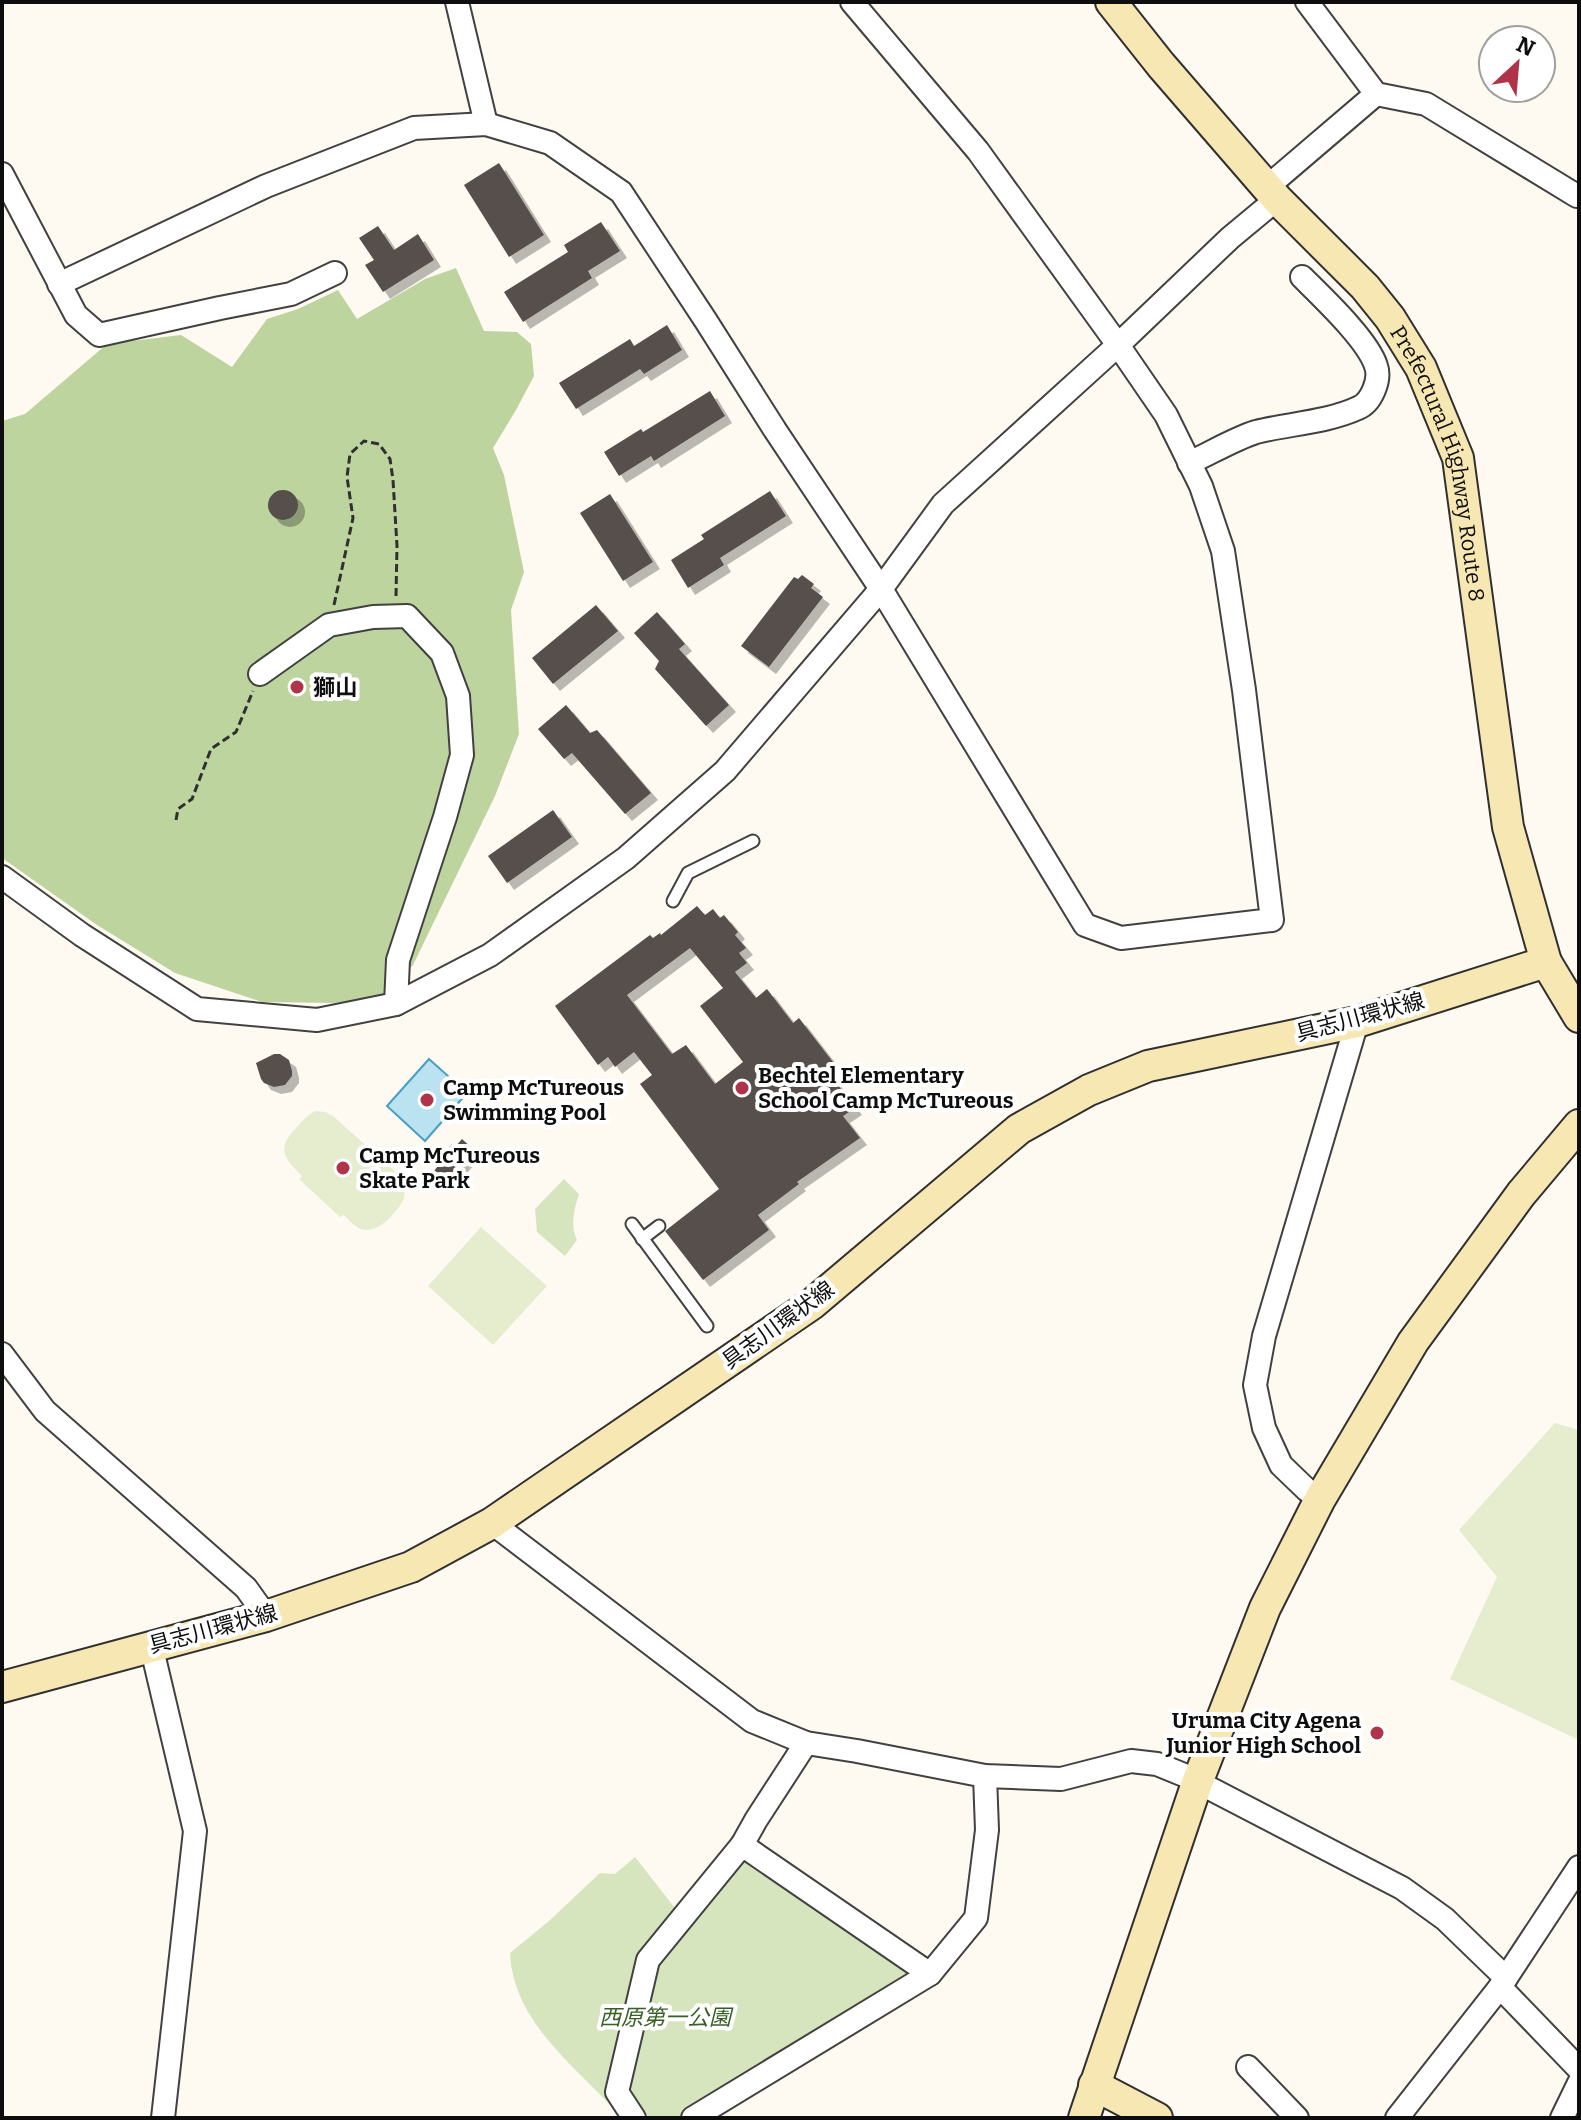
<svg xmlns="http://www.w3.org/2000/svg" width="1581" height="2120" viewBox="0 0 1581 2120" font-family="Bitter,'Noto Sans JP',serif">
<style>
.green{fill:#d7e5be}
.forest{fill:#bdd49f}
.pitch{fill:#e6edcf}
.water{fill:#bbe2f0;stroke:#499fc0;stroke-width:2}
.building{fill:#564f4c;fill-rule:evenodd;filter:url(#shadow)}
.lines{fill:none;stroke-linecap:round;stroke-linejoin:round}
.lane-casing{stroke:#414141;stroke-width:15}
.street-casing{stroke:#414141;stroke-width:26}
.secondary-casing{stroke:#303030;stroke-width:34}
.path{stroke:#303030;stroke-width:3;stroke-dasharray:8 4;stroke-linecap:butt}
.lane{stroke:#fff;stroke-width:11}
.street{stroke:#fff;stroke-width:22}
.secondary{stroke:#f7e7b3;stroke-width:30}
.poi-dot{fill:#b03449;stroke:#fff;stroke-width:3}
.labels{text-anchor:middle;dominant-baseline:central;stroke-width:8;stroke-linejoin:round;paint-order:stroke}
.street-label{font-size:22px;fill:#0e0e0e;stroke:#fff}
.poi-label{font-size:22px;font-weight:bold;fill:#0e0e0e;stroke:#fff;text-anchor:start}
.park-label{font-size:22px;font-style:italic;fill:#386025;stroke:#fff}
</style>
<defs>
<filter id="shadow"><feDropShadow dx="7" dy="7" stdDeviation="0" flood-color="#0004"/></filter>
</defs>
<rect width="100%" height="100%" fill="#fefaf1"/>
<g class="green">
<path d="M564,1179L579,1194C574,1209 570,1226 577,1240L565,1256L537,1232L535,1209Z"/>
<path d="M742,1845L930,1974L693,2118H619L611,2106C569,2061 513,2019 510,1953L549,1921L600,1873L615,1874L635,1857L682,1917Z"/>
</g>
<polygon class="forest" points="456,268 484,331 517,332 531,344 534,376 516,410 493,448 504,475 524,572 511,610 519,734 495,796 413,965 384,996 334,1003 262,1002 175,973 97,925 2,858 2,421 25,414 107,344 181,335 232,367 267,319 298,309 338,290 357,319 425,279"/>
<g class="pitch">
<path d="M316,1111L325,1112L333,1116L399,1175L405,1185C405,1192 405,1199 401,1204C394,1215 379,1231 365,1230C356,1229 350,1221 344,1215L340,1217L299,1179L302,1176C284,1158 276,1149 296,1128C302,1121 307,1115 316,1111Z"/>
<polygon points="481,1227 547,1286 493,1345 428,1286"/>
<polygon points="1555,1423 1579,1430 1579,1740 1450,1679 1497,1577 1459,1530"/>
</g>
<polygon class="water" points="429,1059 467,1093 425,1141 387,1106"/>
<g class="building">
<polygon points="499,163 544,235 509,257 464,185"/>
<polygon points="601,222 620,251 588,271 592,278 523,322 504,292 568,252 564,245"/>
<polygon points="378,226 394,250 418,234 434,260 383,292 365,265 374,260 359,238"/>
<polygon points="667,325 682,350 644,374 640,369 576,409 559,383 630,339 634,346"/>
<polygon points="710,391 725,416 654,461 651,456 619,476 604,452 641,429 643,432"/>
<circle cx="283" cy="505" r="15"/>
<polygon points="770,491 786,516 720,558 724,565 688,588 671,560 704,539 701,535"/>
<polygon points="610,494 653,562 623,581 580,513"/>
<polygon points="802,575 814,584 811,588 823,597 769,667 741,646 794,577 798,579"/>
<polygon points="596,605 618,631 553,684 532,658"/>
<polygon points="657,612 685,644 679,649 729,705 706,726 655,669 659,661 634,633"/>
<polygon points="566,705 590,733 597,730 651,793 625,814 572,753 564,759 538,729"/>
<polygon points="553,810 572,837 507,883 488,856"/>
<path d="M697,906L705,915L713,909L720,918L724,915L738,932L735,935L746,948L739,953L747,963L735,972L756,998L767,989L793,1023L799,1018L833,1062L827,1070L855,1108L843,1116L860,1138L797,1182L799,1184L758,1215L769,1230L703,1280L665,1231L719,1189L640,1084L652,1075L634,1052L615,1067L608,1057L598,1065L555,1006L650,935L653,938L660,933L661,935ZM690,948L723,988L700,1006L743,1062L715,1084L686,1045L672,1054L627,995Z"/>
<polygon points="274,1054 280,1054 289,1060 292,1071 292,1076 285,1085 274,1087 264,1083 261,1079 256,1063"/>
<polygon points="462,1139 474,1150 445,1183 433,1172 438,1166 435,1163 452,1144 455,1147"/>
</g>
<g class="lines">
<defs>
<g id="lane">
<polyline points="673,901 688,873 753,841"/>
<polyline points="632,1224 707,1326"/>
<polyline points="642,1239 659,1226"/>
</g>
<g id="street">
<polyline points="457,2 486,124"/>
<polyline points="1307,2 1376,94 1426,104 1577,196"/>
<polyline points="2,174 76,315 99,335 220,308 291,294 335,273"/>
<polyline points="1266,188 1376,94"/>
<polyline points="59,284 266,186 414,128 486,124 550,143 621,192 706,321 775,430 881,589 1085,925 1121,938 1272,920 1244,690 1223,551 1201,486 1166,415 1118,345 978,151 852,2"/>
<path d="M1189,463C1211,453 1234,439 1256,432C1288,424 1328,422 1358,408C1371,403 1381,380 1376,366C1368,340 1322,297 1302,277"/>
<polyline points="260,674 329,625 373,617 407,616 442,653 458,696 462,755 445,817 398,960 396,1004"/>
<polyline points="2,877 82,935 197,1009 317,1020 396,1004 490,955 626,858 725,771 881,589 943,504 1118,345 1230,238 1277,199"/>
<polyline points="2,1354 45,1411 246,1588 266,1616"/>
<polyline points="1320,1499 1307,1490 1281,1465 1264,1428 1255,1385 1264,1336 1357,1022"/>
<polyline points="492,1523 752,1721 806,1743 857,1751 985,1776 1061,1779 1131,1761 1157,1764 1184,1775 1402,1888 1445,1919 1506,1978"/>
<polyline points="151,1645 195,1831 163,2118"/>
<polyline points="742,1845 930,1974"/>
<polyline points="1500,1987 1579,2069"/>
<polyline points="1248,2067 1297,2118"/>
<polyline points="634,2118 617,2092 648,1960 742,1845 756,1820 806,1743"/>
<polyline points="693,2118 930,1974 976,1918 987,1830 985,1776"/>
<polyline points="1397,2118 1500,1987 1579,1867"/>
<polyline points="1562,2118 1579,2083"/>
</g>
<g id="secondary">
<path id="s1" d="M1111,2L1161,65L1277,199L1365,287L1390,318L1421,368L1458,458L1508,827L1546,962L1579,1017"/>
<polyline points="2,1687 266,1616 411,1567 492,1523 812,1304 1019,1129 1089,1090 1148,1066 1357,1022 1546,962"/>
<polyline points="1094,2085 1157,2118"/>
<polyline points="1084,2118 1197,1783 1265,1608 1320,1499 1413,1342 1521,1194 1579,1125"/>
</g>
</defs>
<use href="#lane" class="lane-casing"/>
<use href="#street" class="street-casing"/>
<use href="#secondary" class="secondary-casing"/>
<g class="path">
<polyline points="334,605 353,518 347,477 350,454 364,441 379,444 390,459 393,480 397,546 396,596"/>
<polyline points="176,820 178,809 192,799 211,749 236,732 253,691"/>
</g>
<use href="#lane" class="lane"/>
<use href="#street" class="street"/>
<use href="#secondary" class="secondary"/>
</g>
<g class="poi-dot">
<circle cx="297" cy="687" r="8"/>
<circle cx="742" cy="1088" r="8"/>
<circle cx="427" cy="1100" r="8"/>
<circle cx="343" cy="1168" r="8"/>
<circle cx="1377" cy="1733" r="8"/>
</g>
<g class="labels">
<g class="street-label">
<text stroke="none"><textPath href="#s1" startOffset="578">Prefectural Highway Route 8</textPath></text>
<text transform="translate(1360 1017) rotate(-15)">具志川環状線</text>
<text transform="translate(778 1325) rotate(-36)">具志川環状線</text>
<text transform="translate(213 1629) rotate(-15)">具志川環状線</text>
</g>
<g class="poi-label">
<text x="313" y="687">獅山</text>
<text x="758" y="1075">Bechtel Elementary<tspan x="758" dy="25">School Camp McTureous</tspan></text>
<text x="443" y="1087">Camp McTureous<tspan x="443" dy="25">Swimming Pool</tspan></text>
<text x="359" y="1155">Camp McTureous<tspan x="359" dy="25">Skate Park</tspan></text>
<text x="1361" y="1720" text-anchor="end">Uruma City Agena<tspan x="1361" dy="25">Junior High School</tspan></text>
</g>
<g class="park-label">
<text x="665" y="2017">西原第一公園</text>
</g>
</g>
<rect width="1581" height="2120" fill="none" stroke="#0e0e0e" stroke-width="8"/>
<g transform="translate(1517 64) rotate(26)"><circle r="38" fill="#ffffff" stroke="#9f9f9f" stroke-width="2"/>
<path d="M0-6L14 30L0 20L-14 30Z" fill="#b03449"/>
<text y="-12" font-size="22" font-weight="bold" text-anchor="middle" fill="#0e0e0e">N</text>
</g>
</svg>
